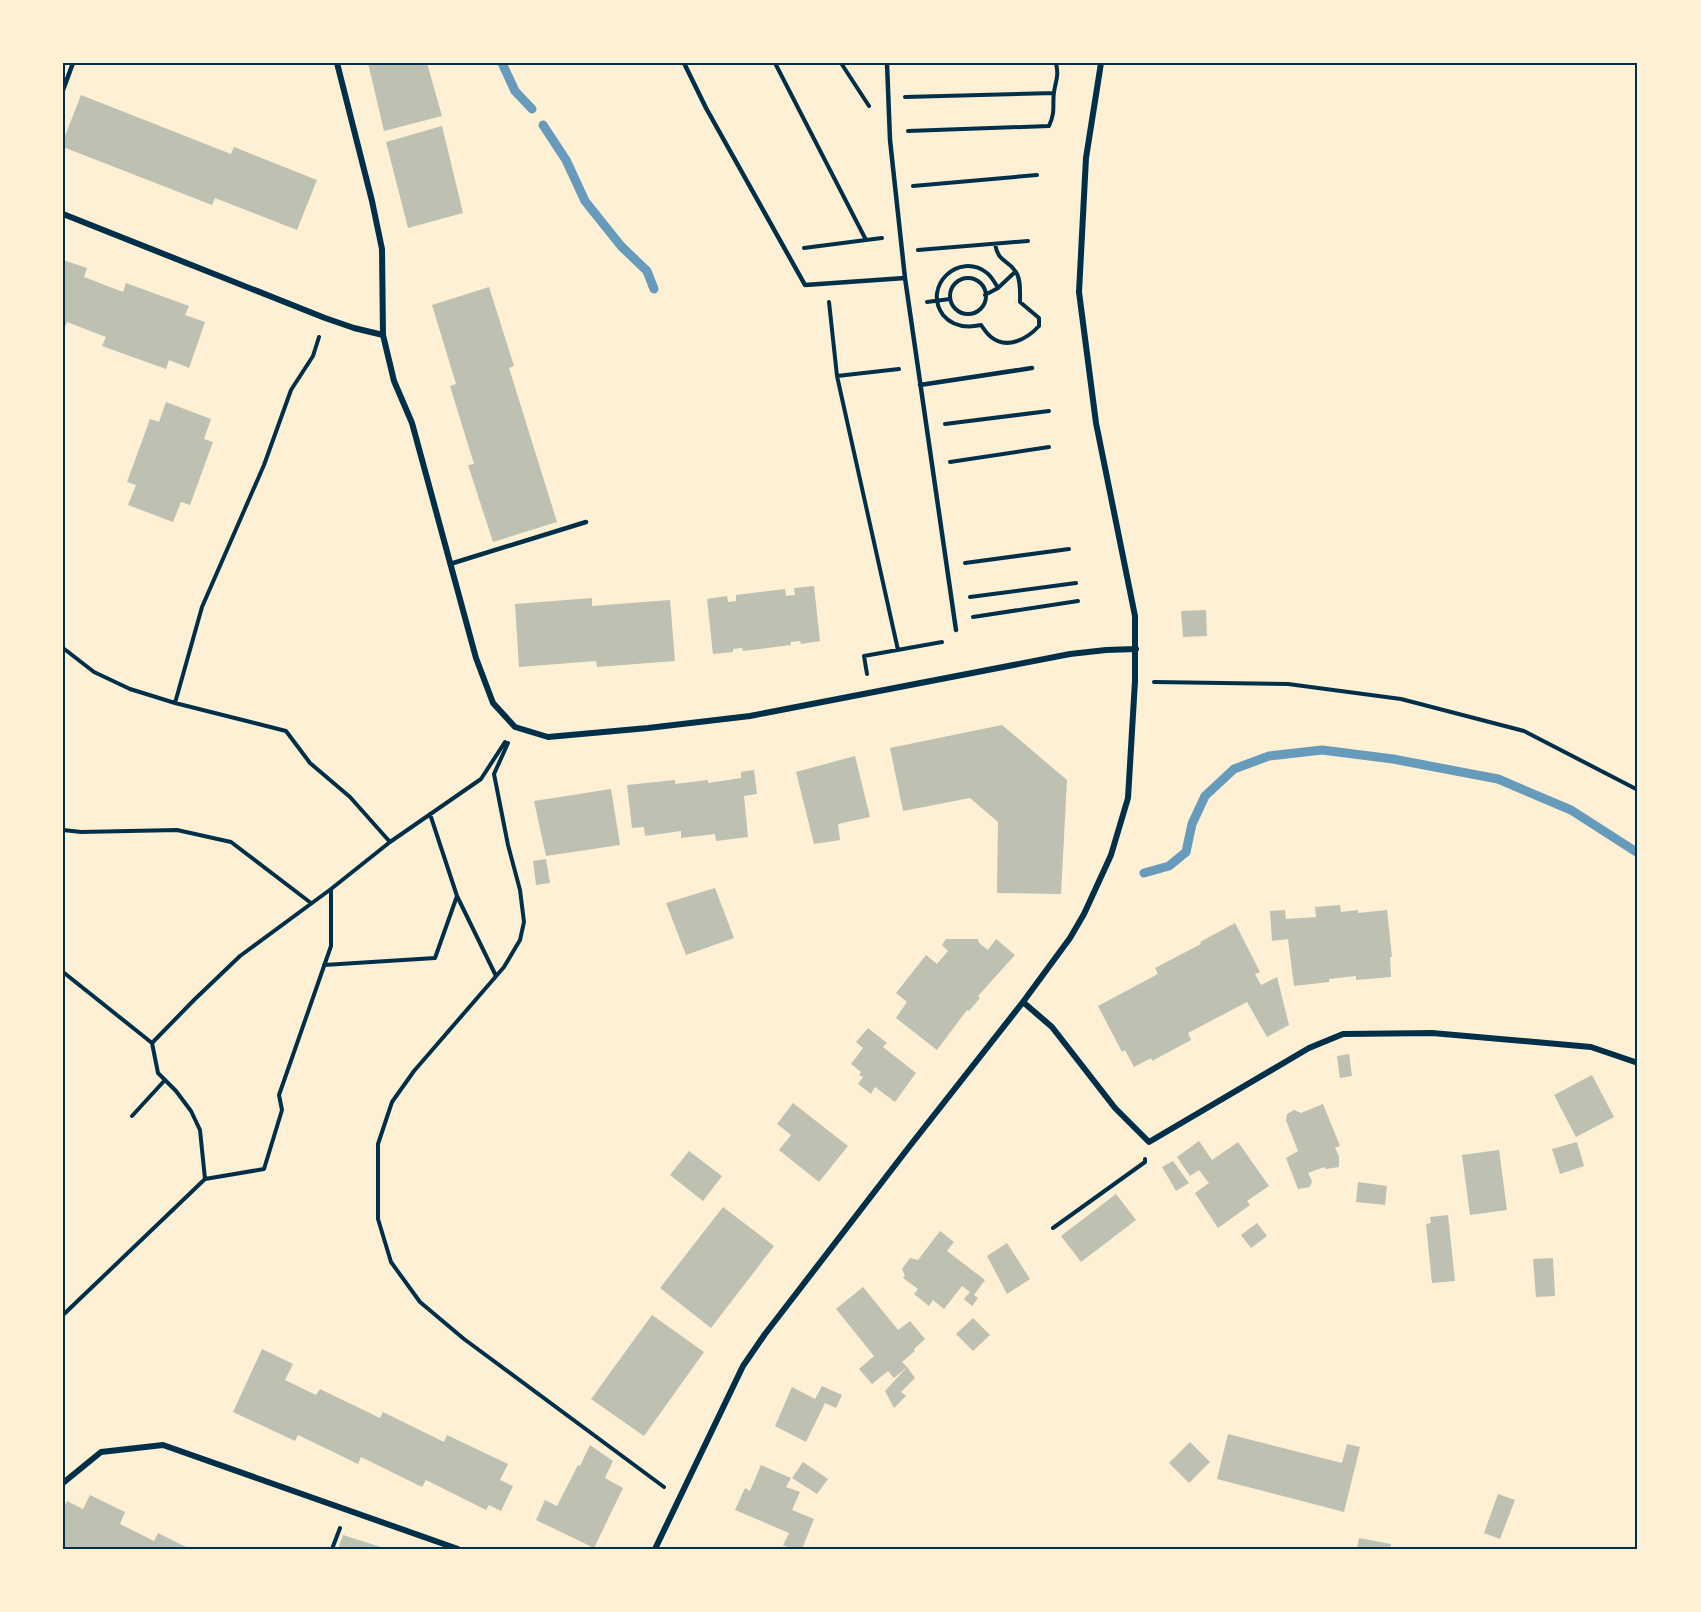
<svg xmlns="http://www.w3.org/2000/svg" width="1701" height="1612" font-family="'PT Sans Narrow',sans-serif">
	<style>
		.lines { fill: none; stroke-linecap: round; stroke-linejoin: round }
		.stream { stroke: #669bbc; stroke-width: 9 }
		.building { fill: #bec0b2 }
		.path { stroke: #003049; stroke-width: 4 }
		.service { stroke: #003049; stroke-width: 4.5 }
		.minor { stroke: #003049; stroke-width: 6 }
		.neatline { fill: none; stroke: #003049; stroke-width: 2 }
	</style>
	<rect width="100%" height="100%" fill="#fdf0d5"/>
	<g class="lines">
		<path class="stream" d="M 502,63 L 515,91 L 532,109
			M 543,125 L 566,160 L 585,201 L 621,246 L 647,271 L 654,289
			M 1144,873 L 1169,866 L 1186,852 L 1192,824 L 1205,796 L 1234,769 L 1269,756 L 1322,750 L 1393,759 L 1498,779 L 1571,810 L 1638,853"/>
	</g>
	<path class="building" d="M 368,63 L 427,63 L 442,116 L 384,131 Z
		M 81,95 L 231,154 L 234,147 L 317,180 L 297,230 L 215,198 L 212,205 L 63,147 L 63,141 Z
		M 442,126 L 463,213 L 408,228 L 386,142 Z
		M 63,260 L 87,268 L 84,277 L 123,292 L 126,283 L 189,306 L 185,315 L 205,322 L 189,368 L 169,360 L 166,369 L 102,346 L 106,337 L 67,322 L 63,332 Z
		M 489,287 L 514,366 L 509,368 L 557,522 L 493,542 L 468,465 L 474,464 L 450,386 L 456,384 L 432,305 Z
		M 166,402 L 211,419 L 204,439 L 213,442 L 190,505 L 181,502 L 173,522 L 128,505 L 136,485 L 127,482 L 150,419 L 159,422 Z
		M 814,586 L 820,641 L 801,644 L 800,641 L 791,642 L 791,645 L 743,651 L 742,648 L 733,649 L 733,652 L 713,654 L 707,599 L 727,596 L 728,602 L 736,601 L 736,595 L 785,589 L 786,596 L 795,595 L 794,588 Z
		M 592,598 L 592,606 L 670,600 L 675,661 L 597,667 L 596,661 L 519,667 L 515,604 Z
		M 1206,610 L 1207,636 L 1183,637 L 1181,611 Z
		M 1002,725 L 1067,780 L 1061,894 L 997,893 L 998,822 L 970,798 L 903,811 L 890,748 Z
		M 855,756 L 870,817 L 838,824 L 840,840 L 814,844 L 796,772 Z
		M 754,770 L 757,794 L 744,796 L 748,837 L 716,841 L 715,834 L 681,838 L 681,831 L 645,836 L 644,827 L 632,828 L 627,785 L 675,780 L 675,784 L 708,780 L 708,783 L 741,778 L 741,772 Z
		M 611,789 L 620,845 L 546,856 L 534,801 Z
		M 546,859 L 550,883 L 536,885 L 533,861 Z
		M 715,888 L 734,938 L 686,955 L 666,903 Z
		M 1340,905 L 1341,912 L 1358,910 L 1358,913 L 1387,910 L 1392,957 L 1390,957 L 1391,977 L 1356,980 L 1356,976 L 1329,979 L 1329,982 L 1294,986 L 1288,939 L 1272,941 L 1270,911 L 1285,910 L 1286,919 L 1316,917 L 1315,907 Z
		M 1235,923 L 1260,972 L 1255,974 L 1261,985 L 1277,977 L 1289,1025 L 1267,1037 L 1247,1002 L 1188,1033 L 1191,1040 L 1152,1061 L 1151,1058 L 1134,1067 L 1125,1050 L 1122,1052 L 1098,1006 L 1158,974 L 1155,968 L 1201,944 L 1200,942 Z
		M 946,939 L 978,939 L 979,943 L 988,950 L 996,939 L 1015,955 L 978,996 L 980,998 L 969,1011 L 967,1010 L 937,1050 L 896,1018 L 907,1002 L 896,993 L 926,955 L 937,964 L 948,951 L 942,945 Z
		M 868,1028 L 887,1043 L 883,1047 L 916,1073 L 895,1102 L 875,1087 L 871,1094 L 858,1084 L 863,1077 L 859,1075 L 861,1072 L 851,1064 L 863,1048 L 856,1042 Z
		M 1349,1054 L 1352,1076 L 1340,1078 L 1337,1056 Z
		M 1592,1075 L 1614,1117 L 1576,1137 L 1554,1095 Z
		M 793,1103 L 848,1146 L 819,1182 L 779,1150 L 791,1135 L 777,1124 Z
		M 1323,1104 L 1340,1146 L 1335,1148 L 1339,1156 L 1339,1167 L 1326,1169 L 1324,1167 L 1308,1173 L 1312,1181 L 1310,1187 L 1298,1189 L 1286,1158 L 1298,1151 L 1286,1120 L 1287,1114 L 1294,1110 L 1301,1113 Z
		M 1199,1141 L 1212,1160 L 1238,1142 L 1269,1186 L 1247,1201 L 1250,1205 L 1218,1228 L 1195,1193 L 1209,1183 L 1199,1170 L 1190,1176 L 1177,1157 Z
		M 1577,1142 L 1584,1166 L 1560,1174 L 1552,1149 Z
		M 1499,1150 L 1507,1210 L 1470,1215 L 1462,1155 Z
		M 689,1151 L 722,1176 L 703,1201 L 670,1175 Z
		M 1173,1161 L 1189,1183 L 1176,1191 L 1162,1167 Z
		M 1358,1182 L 1387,1186 L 1385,1205 L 1356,1202 Z
		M 1116,1194 L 1136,1220 L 1081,1262 L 1061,1236 Z
		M 723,1207 L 774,1246 L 711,1328 L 660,1288 Z
		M 1448,1215 L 1455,1281 L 1432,1283 L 1426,1224 L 1431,1223 L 1430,1217 Z
		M 1257,1223 L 1267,1236 L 1251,1248 L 1241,1235 Z
		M 940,1231 L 954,1242 L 947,1251 L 985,1280 L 974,1295 L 978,1298 L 972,1306 L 964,1299 L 970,1292 L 962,1286 L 944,1309 L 933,1300 L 929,1306 L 914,1294 L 918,1289 L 903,1278 L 905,1276 L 902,1269 L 910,1258 L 918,1260 Z
		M 1007,1243 L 1030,1279 L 1007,1294 L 987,1256 Z
		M 1553,1258 L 1555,1296 L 1536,1297 L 1533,1259 Z
		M 863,1287 L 898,1330 L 910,1321 L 925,1339 L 914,1349 L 915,1351 L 902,1362 L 907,1367 L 894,1378 L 888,1371 L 872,1384 L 859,1369 L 874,1356 L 836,1309 Z
		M 652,1315 L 704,1352 L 644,1436 L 591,1399 Z
		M 973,1318 L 990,1335 L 973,1351 L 956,1334 Z
		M 262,1349 L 293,1364 L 285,1380 L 316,1395 L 320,1389 L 380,1418 L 383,1412 L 444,1442 L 447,1435 L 508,1464 L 500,1480 L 513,1486 L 501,1511 L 489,1505 L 486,1510 L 426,1480 L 422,1487 L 361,1457 L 358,1464 L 298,1435 L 295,1441 L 233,1412 Z
		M 907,1367 L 915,1378 L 901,1392 L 906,1396 L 894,1408 L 885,1391 Z
		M 822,1386 L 842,1395 L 836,1408 L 825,1403 L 806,1442 L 775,1426 L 792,1387 L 815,1399 Z
		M 1228,1434 L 1342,1463 L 1347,1444 L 1360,1447 L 1344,1512 L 1217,1479 Z
		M 1190,1442 L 1210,1462 L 1189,1483 L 1169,1463 Z
		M 590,1445 L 613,1461 L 605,1478 L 623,1488 L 594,1548 L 536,1520 L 545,1500 L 557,1506 L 578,1465 L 580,1466 Z
		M 803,1462 L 828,1479 L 817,1494 L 792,1478 Z
		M 761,1465 L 791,1478 L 786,1487 L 800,1492 L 792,1510 L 814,1519 L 802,1549 L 792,1549 L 783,1545 L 789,1533 L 735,1510 L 745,1488 L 750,1491 Z
		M 1498,1494 L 1515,1500 L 1500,1539 L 1484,1533 Z
		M 90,1495 L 125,1512 L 120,1524 L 154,1541 L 158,1533 L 190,1549 L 63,1549 L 63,1509 L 67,1501 L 83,1509 Z
		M 343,1535 L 387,1549 L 338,1549 Z
		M 1359,1538 L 1391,1544 L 1390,1549 L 1357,1549 Z"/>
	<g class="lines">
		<path class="path" d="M 775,63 L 866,240 L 882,238
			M 841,63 L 869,106
			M 905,97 L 1054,93
			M 908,131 L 1049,126 C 1056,110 1052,107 1054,92 C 1056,79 1059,77 1056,63
			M 913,186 L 1037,175
			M 995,244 C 999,264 1007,258 1016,272 C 1021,280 1020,292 1020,302 L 1039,318 L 1039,326 C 1027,339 1007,350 991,337 C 987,334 984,329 981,325 C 967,328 953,327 943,315 C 922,286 959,251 987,273 C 992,277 995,283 998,288
			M 804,248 L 866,240
			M 918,250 L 1028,241
			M950 296a18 18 0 1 1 36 0a18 18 0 1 1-36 0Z
			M 985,295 L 998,288 L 1015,272
			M 829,302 L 837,376 L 898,650
			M 927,302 L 950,299
			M 837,376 L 899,369
			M 945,424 L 1049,411
			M 950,462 L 1049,447
			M 965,563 L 1069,549
			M 970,597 L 1076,583
			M 973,617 L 1078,601
			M 63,648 L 94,672 L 130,689 L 175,703 L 286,731 L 310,763 L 350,797 L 390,842 L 481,779 L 505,742
			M 867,674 L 864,656 L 942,642
			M 1154,682 L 1288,684 L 1401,699 L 1524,731 L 1638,790
			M 175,703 L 202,607 L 264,465 L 291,390 L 313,356 L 319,337
			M 508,743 L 494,774 L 508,845 L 520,890 L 524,922 L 520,940 L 504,967 L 414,1071 L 392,1102 L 378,1144 L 378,1219 L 391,1262 L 420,1302 L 464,1339 L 664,1487
			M 430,814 L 457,896 L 496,976
			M 63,830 L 81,832 L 177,830 L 231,842 L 311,903
			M 324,965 L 435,958 L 457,896
			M 63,972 L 152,1043 L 194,1000 L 240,956 L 331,889 L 390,842
			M 132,1116 L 165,1080
			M 205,1179 L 264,1169 L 282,1110 L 279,1095 L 331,946 L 331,889
			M 1053,1228 L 1145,1162 L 1145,1159
			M 63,1315 L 205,1179 L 200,1130 L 191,1111 L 176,1091 L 158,1073 L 152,1043
			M 332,1549 L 340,1528"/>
		<path class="service" d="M 684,63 L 706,108 L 805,285 L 905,278
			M 887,63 L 890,140 L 905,278 L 956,630
			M 63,90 L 73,63
			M 920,385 L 1032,368
			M 450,564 L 586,522"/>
		<path class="minor" d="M 337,63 L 372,201 L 382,249 L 383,335 L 394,381 L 412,423 L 476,658 L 493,703 L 515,727 L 548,737 L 648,728 L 750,716 L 1070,654 L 1106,650 L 1136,649
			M 63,214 L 325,318 L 354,328 L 383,335
			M 1023,1002 L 1052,1027 L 1115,1108 L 1149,1142 L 1309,1048 L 1343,1034 L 1432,1033 L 1591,1047 L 1638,1063
			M 63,1483 L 101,1452 L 163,1445 L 458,1549
			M 655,1549 L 743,1366 L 765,1334 L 909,1147 L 1023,1002 L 1070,938 L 1084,914 L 1111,855 L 1128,798 L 1135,681 L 1135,616 L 1096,423 L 1079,292 L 1086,158 L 1101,63"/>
	</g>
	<rect width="1701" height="1612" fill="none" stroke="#fdf0d5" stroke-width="129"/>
	<rect x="64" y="64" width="1572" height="1484" class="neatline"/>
</svg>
